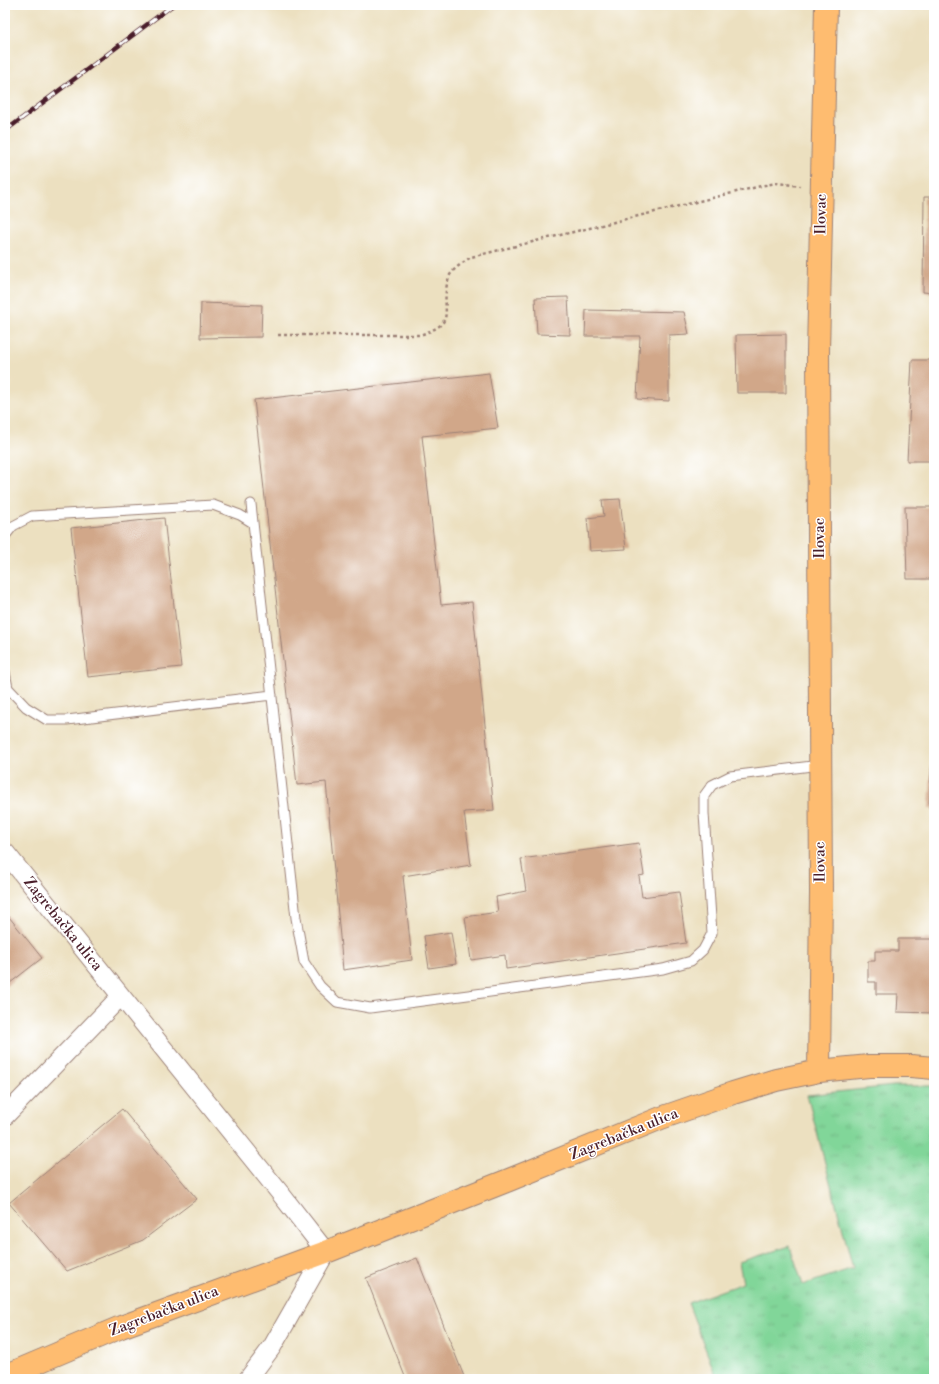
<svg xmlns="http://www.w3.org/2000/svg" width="939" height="1384" font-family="'Libre Bodoni',serif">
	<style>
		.grass { fill: url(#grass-tufts); stroke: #667a62 }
		.building { fill: #d1a789 }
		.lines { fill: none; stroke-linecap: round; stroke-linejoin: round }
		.service-casing { stroke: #9b8076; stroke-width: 11 }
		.minor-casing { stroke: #9b8076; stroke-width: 20 }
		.primary-casing { stroke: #9b8076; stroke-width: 24 }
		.path { stroke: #9b8076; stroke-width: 2.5; stroke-dasharray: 3 3; stroke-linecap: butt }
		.service { stroke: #fff; stroke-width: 9 }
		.minor { stroke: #fff; stroke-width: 18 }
		.primary { stroke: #febc70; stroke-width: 22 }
		.rail-casing { stroke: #4a1f2b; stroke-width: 4.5 }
		.rail { stroke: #fff; stroke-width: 3; stroke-dasharray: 9; stroke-linecap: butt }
		.labels { text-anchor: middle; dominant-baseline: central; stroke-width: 3; stroke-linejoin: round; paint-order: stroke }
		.street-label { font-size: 15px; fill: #4a1f2b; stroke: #fff }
	</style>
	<defs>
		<pattern id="grass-tufts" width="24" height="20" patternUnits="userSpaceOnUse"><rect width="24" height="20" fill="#81d699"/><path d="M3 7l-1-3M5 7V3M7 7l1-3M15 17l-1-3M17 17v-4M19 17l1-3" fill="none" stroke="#71b784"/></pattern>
	</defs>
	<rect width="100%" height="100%" fill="#fff"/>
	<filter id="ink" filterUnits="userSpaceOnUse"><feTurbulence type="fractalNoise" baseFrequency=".025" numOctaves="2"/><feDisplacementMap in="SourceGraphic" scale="8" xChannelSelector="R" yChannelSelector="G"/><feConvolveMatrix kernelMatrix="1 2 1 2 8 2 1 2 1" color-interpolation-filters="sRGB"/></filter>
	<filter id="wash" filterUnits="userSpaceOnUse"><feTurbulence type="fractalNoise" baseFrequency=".012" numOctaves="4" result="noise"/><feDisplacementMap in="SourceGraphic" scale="16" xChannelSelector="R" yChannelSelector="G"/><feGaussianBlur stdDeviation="0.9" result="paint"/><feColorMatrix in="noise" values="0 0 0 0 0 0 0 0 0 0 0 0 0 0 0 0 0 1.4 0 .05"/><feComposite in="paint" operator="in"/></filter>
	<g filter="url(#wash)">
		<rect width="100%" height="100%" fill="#ece0c0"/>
		<path class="grass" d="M 894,1086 L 934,1086 L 934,1379 L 717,1379 L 688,1303 L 743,1283 L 739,1262 L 790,1246 L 803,1285 L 853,1268 L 807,1095 Z"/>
		<g id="blocks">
			<path class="building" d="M 924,197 L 934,197 L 934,293 L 923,292 Z
				M 568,297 L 570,335 L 537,334 L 535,298 Z
				M 201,303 L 262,305 L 261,337 L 200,338 Z
				M 586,310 L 684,312 L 689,334 L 669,335 L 669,401 L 637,399 L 640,336 L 585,336 Z
				M 786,334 L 786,393 L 737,393 L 736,335 Z
				M 912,360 L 934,360 L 934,461 L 907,461 Z
				M 489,373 L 498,428 L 422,436 L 441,605 L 472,602 L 494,810 L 464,812 L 471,865 L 403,876 L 412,960 L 343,970 L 326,782 L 297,785 L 254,400 Z
				M 620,499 L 626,549 L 590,551 L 587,518 L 604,516 L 602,500 Z
				M 905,507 L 934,507 L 934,579 L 907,579 Z
				M 164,518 L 181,667 L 88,677 L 71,528 Z
				M 932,755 L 934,755 L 934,808 L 929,808 Z
				M 639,843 L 644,875 L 639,876 L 642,897 L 679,892 L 686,943 L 506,969 L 505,955 L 471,960 L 465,917 L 498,912 L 496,897 L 526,891 L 521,859 Z
				M 5,912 L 42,958 L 5,987 Z
				M 451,932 L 456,964 L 429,968 L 424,936 Z
				M 898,939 L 934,939 L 934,1013 L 897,1012 L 898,994 L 876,994 L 876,982 L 868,982 L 868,961 L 875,961 L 875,951 L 898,951 Z
				M 122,1109 L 197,1199 L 143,1240 L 67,1271 L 9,1203 Z
				M 417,1258 L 465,1379 L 406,1379 L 366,1278 Z"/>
		</g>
	</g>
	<g filter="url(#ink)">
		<use href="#blocks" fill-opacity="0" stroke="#9b8076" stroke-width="1"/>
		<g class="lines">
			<g class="service-casing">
				<path id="service" d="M 251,504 L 296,918 L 304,962 L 320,986 L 337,1002 L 370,1008 L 663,969 L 691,961 L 703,950 L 712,933 L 704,813 L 704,796 L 712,785 L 730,776 L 820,765
					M 5,536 L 13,526 L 32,516 L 213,505 L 240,515 L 253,523
					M 5,672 L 8,688 L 26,707 L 47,720 L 67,720 L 272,695"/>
			</g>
			<g class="minor-casing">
				<path id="minor" d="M 5,852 L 280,1193 L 326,1252 L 272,1347 L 248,1379
					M 5,1116 L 121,996"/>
			</g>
			<g class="primary-casing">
				<path id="primary" d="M 819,1071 L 821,893 L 818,352 L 826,5
					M 5,1376 L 121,1327 L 326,1252 L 509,1180 L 661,1118 L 733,1093 L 776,1080 L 819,1071 L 869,1066 L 911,1066 L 934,1068"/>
			</g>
			<path class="path" d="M 278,335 L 420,335 C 458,322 441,314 447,284 C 448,282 448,278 450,275 C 454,268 464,262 471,257 L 765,185 L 778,183 L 800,186"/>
			<use href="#service" class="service"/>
			<use href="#minor" class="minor"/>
			<use href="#primary" class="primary"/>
			<g class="rail-casing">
				<path id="rail" d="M 5,131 L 173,5"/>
			</g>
			<use href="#rail" class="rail"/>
		</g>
	</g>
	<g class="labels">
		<g class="street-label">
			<text transform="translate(821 214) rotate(-89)">Ilovac</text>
			<text transform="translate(819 538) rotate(-90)">Ilovac</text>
			<text transform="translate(820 862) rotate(-91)">Ilovac</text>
			<text transform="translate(63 924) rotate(51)">Zagrebačka ulica</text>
			<text transform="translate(624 1134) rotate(-22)">Zagrebačka ulica</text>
			<text transform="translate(164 1311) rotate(-21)">Zagrebačka ulica</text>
		</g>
	</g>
	<rect width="939" height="1384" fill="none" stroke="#fff" stroke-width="20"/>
</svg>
